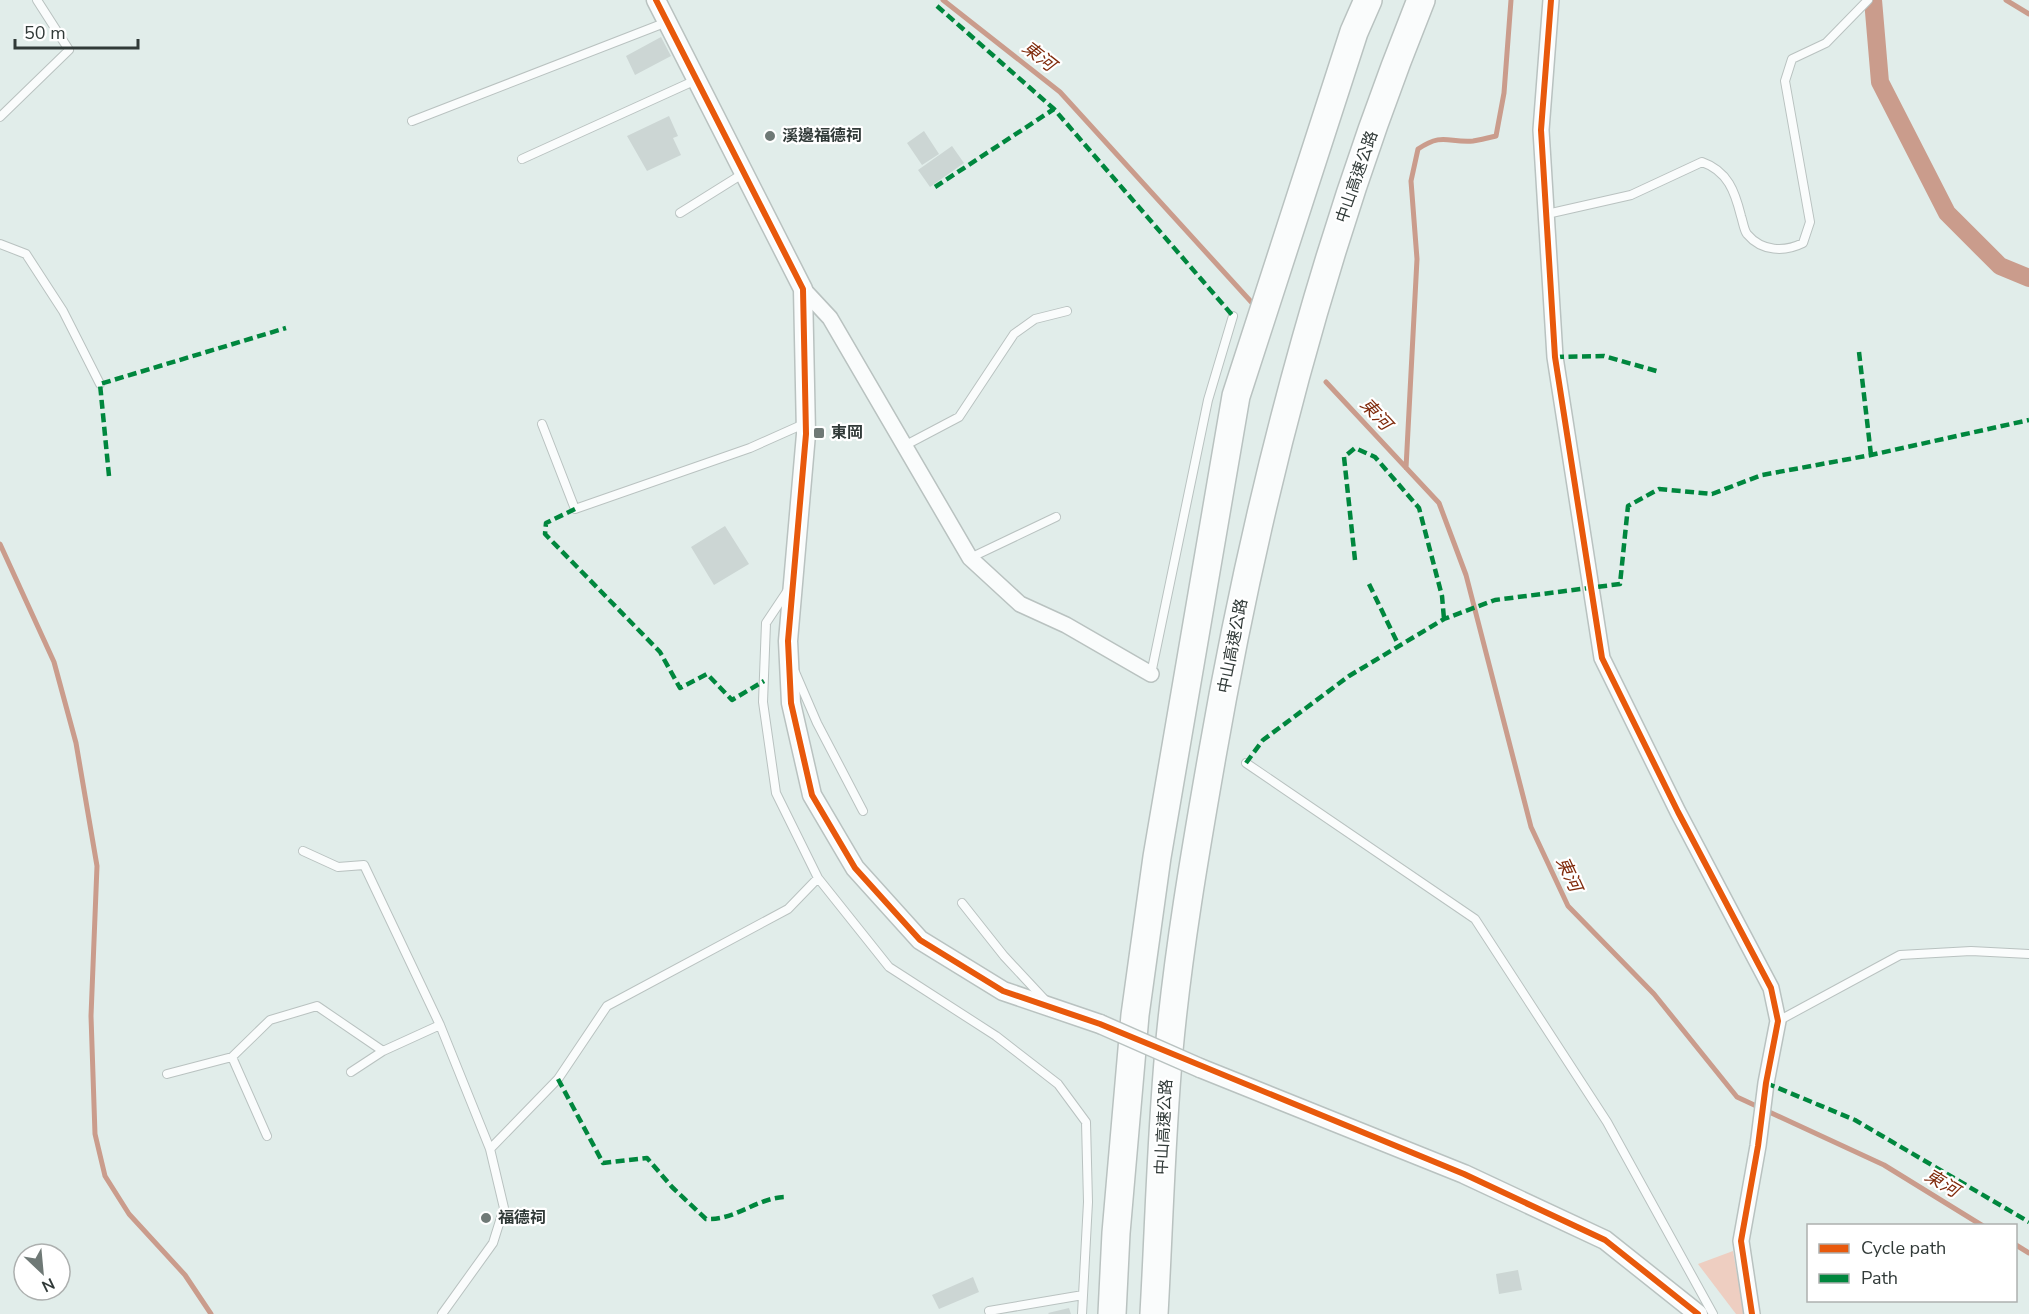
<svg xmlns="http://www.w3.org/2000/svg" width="2029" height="1314" font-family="'Nunito Sans','Noto Sans TC',sans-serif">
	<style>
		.green { fill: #eecec1 }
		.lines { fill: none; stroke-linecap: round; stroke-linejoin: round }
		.stream { stroke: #ca9c8c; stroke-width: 5 }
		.canal { stroke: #ca9c8c; stroke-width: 18 }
		.building { fill: #ccd6d4 }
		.service-casing { stroke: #b9c2c0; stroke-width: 10 }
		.minor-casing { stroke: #b9c2c0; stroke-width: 18 }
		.tertiary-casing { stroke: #b9c2c0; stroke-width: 21 }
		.motorway-casing { stroke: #b9c2c0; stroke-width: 30 }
		.service { stroke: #fafcfc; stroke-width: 8 }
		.minor { stroke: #fafcfc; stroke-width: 15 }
		.tertiary { stroke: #fafcfc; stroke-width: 18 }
		.motorway { stroke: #fafcfc; stroke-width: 27 }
		.tertiary-bridge-casing { stroke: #b9c2c0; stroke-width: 21; stroke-linecap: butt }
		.tertiary-bridge { stroke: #fafcfc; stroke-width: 18 }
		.quiet { stroke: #00873e; stroke-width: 4.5; stroke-dasharray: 9 4.5; stroke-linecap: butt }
		.cycleway-casing { stroke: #fff; stroke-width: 10 }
		.cycleway { stroke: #e8590c; stroke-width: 6 }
		.poi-dot { fill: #6f7976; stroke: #fff; stroke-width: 2 }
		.labels { text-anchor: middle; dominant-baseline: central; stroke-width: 4.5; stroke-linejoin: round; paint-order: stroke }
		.poi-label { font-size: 16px; font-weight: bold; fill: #313a38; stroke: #fff; text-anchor: start }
		.street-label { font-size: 16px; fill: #313a38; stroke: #fff }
		.water-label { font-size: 18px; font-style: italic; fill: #7f2a0b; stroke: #fff }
	</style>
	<rect width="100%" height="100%" fill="#e1edea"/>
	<path class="green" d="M 1733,1251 L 1744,1314 L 1736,1314 L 1698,1264 Z"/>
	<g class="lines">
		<path class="stream" d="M 943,0 L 1060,92 L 1254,305
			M 2006,0 L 2029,14
			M 1326,382 L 1439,503 L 1466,575 L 1531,827 L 1568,906 L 1654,994 L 1737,1097 L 1884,1165 L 1983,1226
			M 1406,468 L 1417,259 L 1411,181 L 1418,149 C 1443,132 1448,143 1473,141 C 1480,140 1488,138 1496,136 L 1504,93 L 1511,0
			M 0,544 L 54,662 L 76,743 L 97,866 L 91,1016 L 95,1134 L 105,1176 L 129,1214 L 185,1275 L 211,1314
			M 2016,1245 L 2029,1253"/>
		<path class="canal" d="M 1873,0 L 1880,82 L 1947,213 L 2000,266 L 2029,278"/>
	</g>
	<path class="building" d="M 661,37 L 671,56 L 635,75 L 626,56 Z
		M 669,116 L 678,136 L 673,138 L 681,155 L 647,171 L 627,136 Z
		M 924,131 L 939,154 L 922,165 L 907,143 Z
		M 952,146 L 964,163 L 930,187 L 918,170 Z
		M 725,526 L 749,564 L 714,585 L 691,547 Z
		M 1518,1270 L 1522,1290 L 1499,1294 L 1496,1274 Z
		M 973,1277 L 979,1292 L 939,1309 L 932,1295 Z
		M 1069,1308 L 1071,1314 L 1049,1314 L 1048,1313 Z"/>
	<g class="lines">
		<g class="service-casing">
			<path id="service" d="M 0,117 L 69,50 L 37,0
				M 412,121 L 667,22
				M 522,159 L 696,80
				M 680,213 L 744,173
				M 1547,214 L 1631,195 L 1702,162 C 1728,171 1735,192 1741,216 C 1743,222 1744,230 1747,234 C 1762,252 1785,252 1803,243 L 1810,222 L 1785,81 L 1792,59 L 1826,43 L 1868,0
				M 0,244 L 26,254 L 63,311 L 100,384
				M 542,424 L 575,509 L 750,448 L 806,423
				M 904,446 L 959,417 L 1014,334 L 1035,319 L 1067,311
				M 970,558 L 1056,517
				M 788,590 L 766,623 L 763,702 L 776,793 L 818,878 L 889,967 L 996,1036 L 1058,1084 L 1086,1122 L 1088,1202 L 1082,1314
				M 795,672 L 817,723 L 863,811
				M 1151,674 L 1208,400 L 1233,316
				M 1246,763 L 1475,919 L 1607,1122 L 1713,1314
				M 303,851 L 338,867 L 364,865 L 440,1025 L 490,1149 L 504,1208 L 493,1243 L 442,1314
				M 962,903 L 1004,956 L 1045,1000
				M 1778,1021 L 1900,955 L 1971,951 L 2029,954
				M 232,1057 L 267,1136
				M 351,1072 L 383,1051
				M 167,1074 L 232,1057 L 270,1020 L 317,1006 L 383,1051 L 440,1025
				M 490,1149 L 558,1079 L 607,1006 L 788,909 L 818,878
				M 989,1311 L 1083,1295"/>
		</g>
		<g class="minor-casing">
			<path id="minor" d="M 1551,0 L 1541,130 L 1555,357 L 1602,658 L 1678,812 L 1771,988 L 1778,1021 L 1766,1083 L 1758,1146 L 1741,1241 L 1752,1314
				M 803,289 L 830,318 L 970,558 L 1020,604 L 1066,625 L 1151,674"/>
		</g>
		<g class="tertiary-casing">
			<path id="tertiary" d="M 656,0 L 803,289 L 806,434 L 788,641 L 791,703 L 812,795 L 855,868 L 920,940 L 1003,991 L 1100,1024
				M 1200,1068 L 1464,1174 L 1605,1240 L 1698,1314"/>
		</g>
		<g class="motorway-casing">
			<path id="motorway" d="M 1112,1314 L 1116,1233 L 1135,1015 L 1157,857 L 1236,396 L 1354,32 L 1368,0
				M 1154,1314 C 1159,1226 1161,1138 1169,1050 C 1178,952 1195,853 1212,756 C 1257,498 1323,243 1421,0"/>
		</g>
		<use href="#service" class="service"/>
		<use href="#minor" class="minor"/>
		<use href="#tertiary" class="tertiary"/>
		<use href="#motorway" class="motorway"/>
		<g class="tertiary-bridge-casing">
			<path id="tertiary-bridge" d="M 1100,1024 L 1200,1068"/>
		</g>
		<use href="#tertiary-bridge" class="tertiary-bridge"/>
		<path class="quiet" d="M 937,6 L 1054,109 L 1233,316
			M 935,187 L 1054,109
			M 1859,352 L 1871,455
			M 1555,357 L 1604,356 L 1660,372
			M 109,476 L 100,384 L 286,328
			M 575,509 L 546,523 L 545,534 L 660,652 L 680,688 L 707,674 L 732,700 L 764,681
			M 1355,560 L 1344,457 L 1355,448 L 1375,457 L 1419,508 L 1442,596 L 1444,619
			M 1369,584 L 1399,646
			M 1246,763 L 1263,740 L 1349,676 L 1444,619 L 1495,600 L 1620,584 L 1628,506 L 1659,489 L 1712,494 L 1762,475 L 1871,455 L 2029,420
			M 558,1079 L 603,1163 L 647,1158 L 672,1187 L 706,1219 C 737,1220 756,1198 785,1197
			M 1766,1083 L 1855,1120 L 2029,1222"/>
		<g class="cycleway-casing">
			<path id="cycleway" d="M 656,0 L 803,289 L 806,434 L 788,641 L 791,703 L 812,795 L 855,868 L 920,940 L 1003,991 L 1100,1024 L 1464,1174 L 1605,1240 L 1698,1314
				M 1551,0 L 1541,130 L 1555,357 L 1602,658 L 1678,812 L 1771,988 L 1778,1021 L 1766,1083 L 1758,1146 L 1741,1241 L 1752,1314"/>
		</g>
		<use href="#cycleway" class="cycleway"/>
	</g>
	<g class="poi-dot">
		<circle cx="770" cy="136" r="6"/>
		<rect x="813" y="427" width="12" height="12" rx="3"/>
		<circle cx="486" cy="1218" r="6"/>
	</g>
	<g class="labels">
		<g class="poi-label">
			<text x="782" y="136">溪邊福德祠</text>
			<text x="831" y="433">東岡</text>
			<text x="498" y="1218">福德祠</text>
		</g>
		<g class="street-label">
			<text transform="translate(1357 177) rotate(-71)">中山高速公路</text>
			<text transform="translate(1233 646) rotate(-79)">中山高速公路</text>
			<text transform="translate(1164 1127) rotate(-87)">中山高速公路</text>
		</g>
		<g class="water-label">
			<text transform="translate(1039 56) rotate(38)">東河</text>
			<text transform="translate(1376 414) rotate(47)">東河</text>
			<text transform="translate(1569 874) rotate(65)">東河</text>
			<text transform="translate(1942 1183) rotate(31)">東河</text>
		</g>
	</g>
	<rect x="1807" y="1224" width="210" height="78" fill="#ffffff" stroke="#adb0af" stroke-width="1.5"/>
	<rect x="1819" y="1244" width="30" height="9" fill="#e8590c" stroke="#adb0af" stroke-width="1.5"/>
	<text x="1861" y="1254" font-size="18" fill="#313a38">Cycle path</text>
	<rect x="1819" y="1274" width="30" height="9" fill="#00873e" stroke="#adb0af" stroke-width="1.5"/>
	<text x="1861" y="1284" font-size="18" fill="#313a38">Path</text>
	<g transform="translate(42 1272) rotate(154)"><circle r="28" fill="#ffffff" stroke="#adb0af" stroke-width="1.5"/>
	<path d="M0-4.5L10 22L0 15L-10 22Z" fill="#6f7976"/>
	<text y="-9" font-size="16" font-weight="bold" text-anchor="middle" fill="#313a38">N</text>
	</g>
	<path d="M15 39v9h123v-9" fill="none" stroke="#313a38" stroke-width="3"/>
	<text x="24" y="39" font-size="18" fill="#313a38" stroke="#ffffff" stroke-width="4.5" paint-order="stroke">50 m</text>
</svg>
